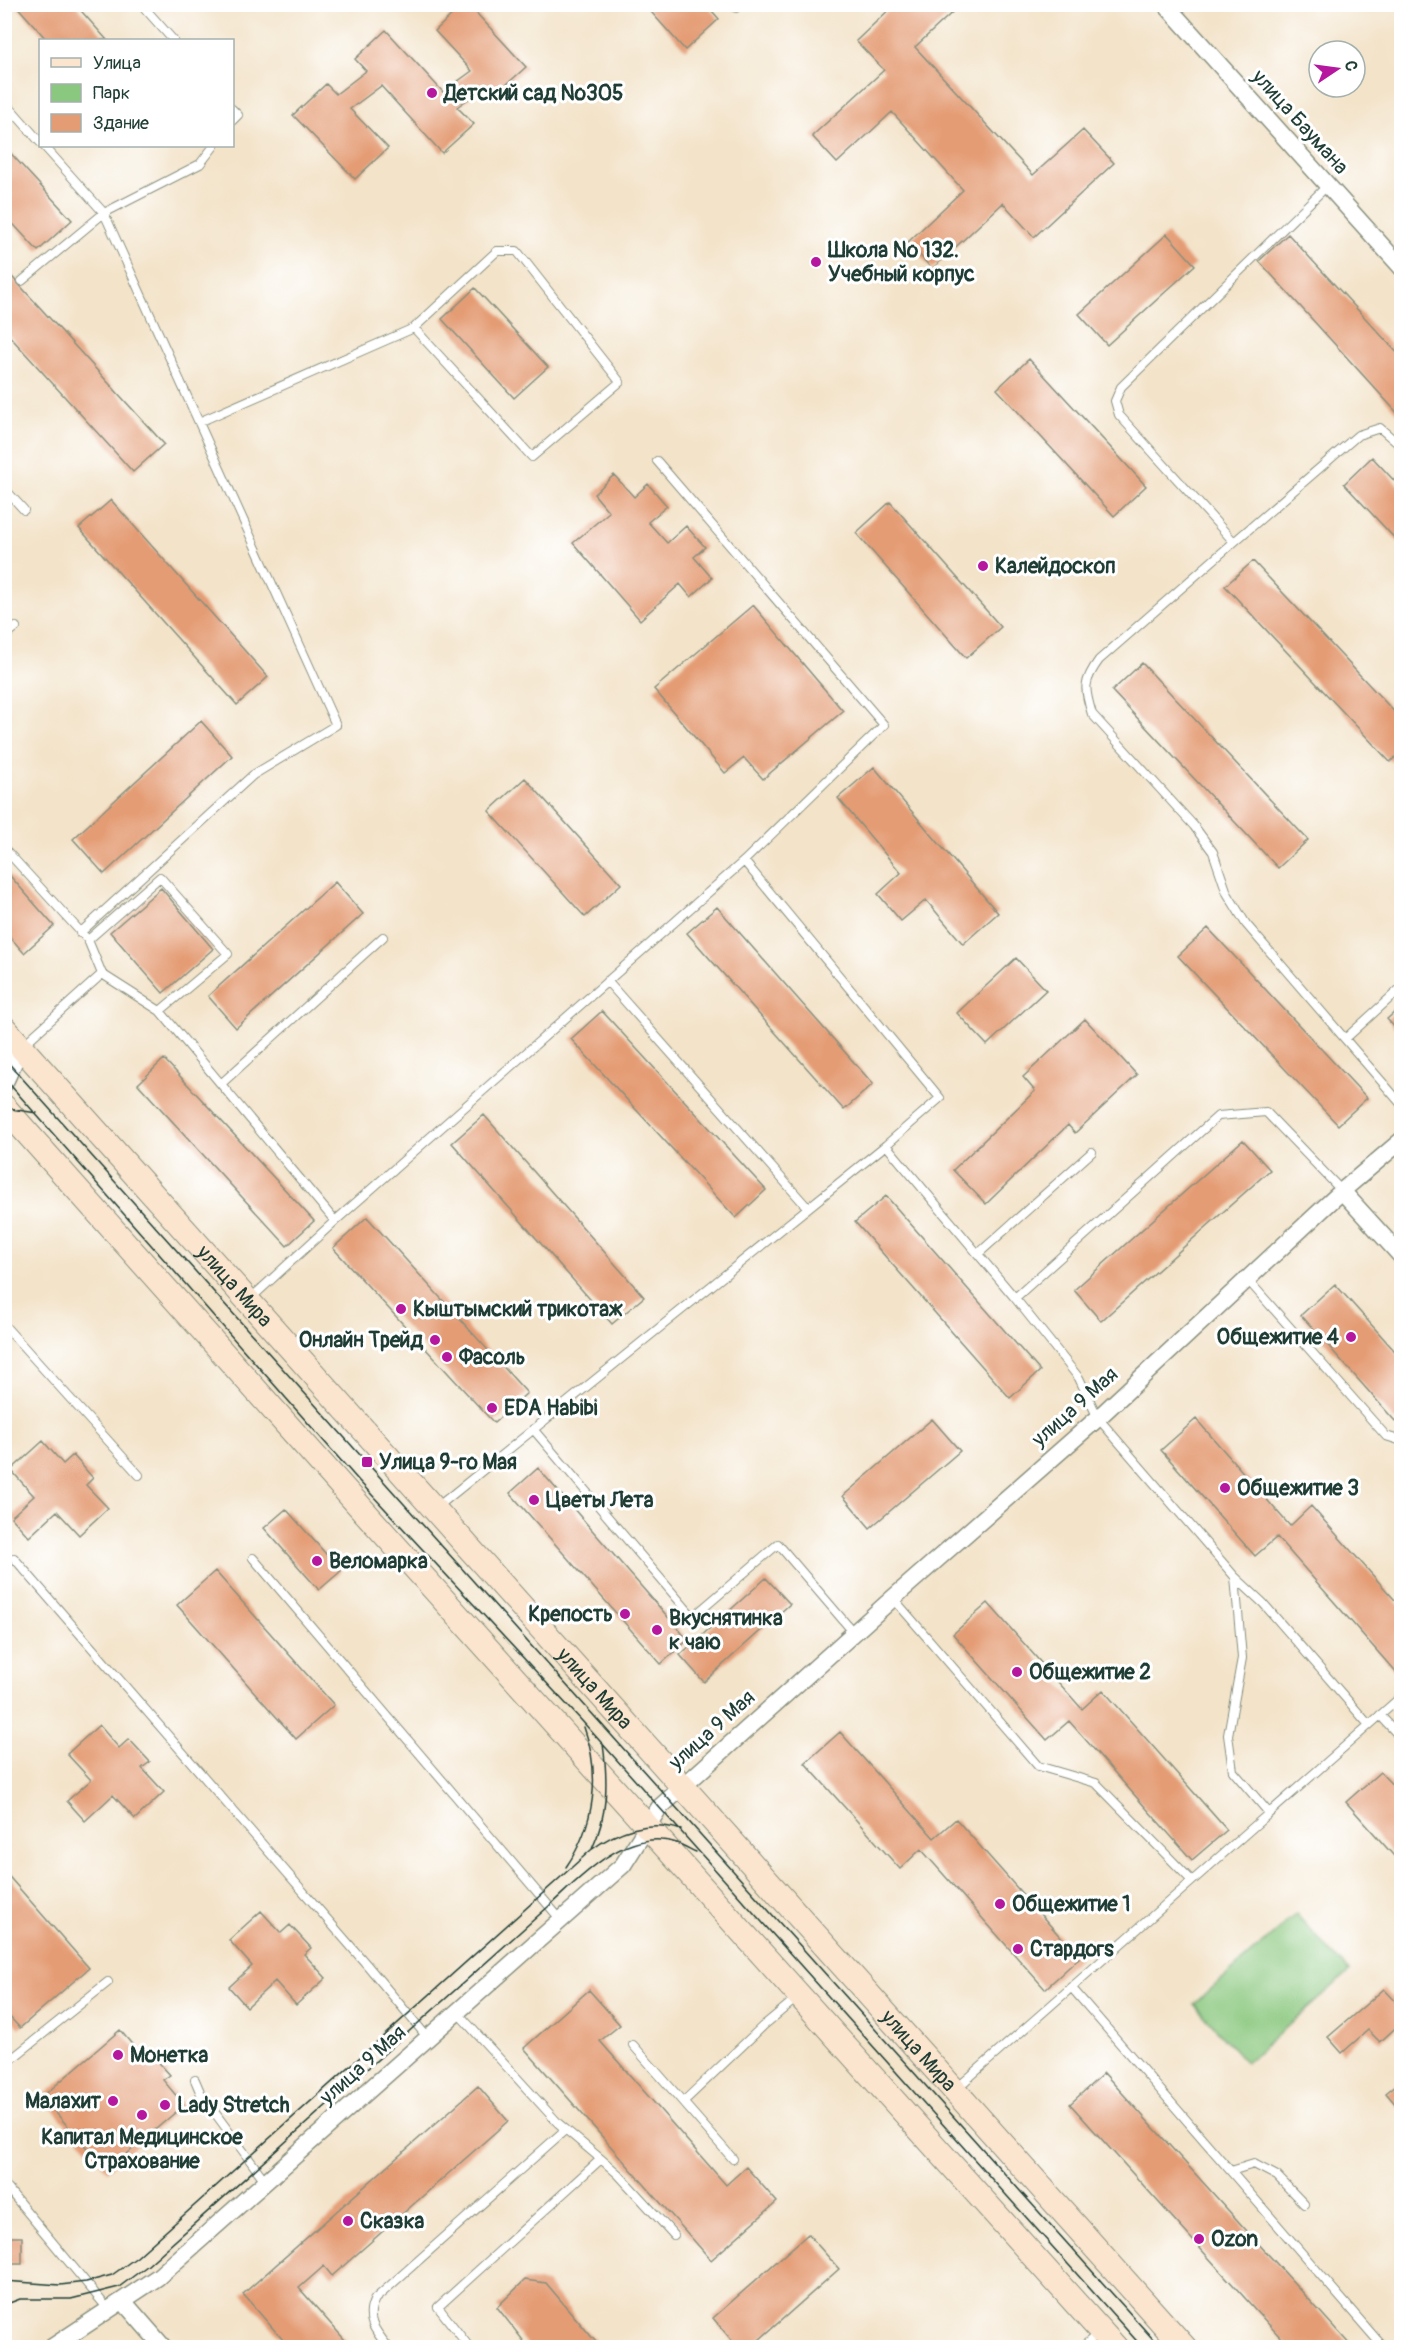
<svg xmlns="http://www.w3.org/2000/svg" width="1406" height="2352" font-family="Pangolin,sans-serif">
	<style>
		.green { fill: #8bc87f; stroke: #55825a; stroke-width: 1.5 }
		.building { fill: #e49c74 }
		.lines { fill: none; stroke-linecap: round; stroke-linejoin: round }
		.service-casing { stroke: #89907e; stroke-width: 10 }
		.minor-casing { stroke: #89907e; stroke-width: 19 }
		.secondary-casing { stroke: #89907e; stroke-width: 26 }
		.service { stroke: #fff; stroke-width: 8 }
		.minor { stroke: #fff; stroke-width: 16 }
		.secondary { stroke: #fbe5cf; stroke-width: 24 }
		.tram { stroke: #1f3d34; stroke-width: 1.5 }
		.poi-dot { fill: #b5179e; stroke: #fff; stroke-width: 2 }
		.labels { text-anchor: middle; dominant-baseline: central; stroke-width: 6; stroke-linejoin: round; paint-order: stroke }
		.poi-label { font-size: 21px; font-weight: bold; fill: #1f3d34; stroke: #fff; text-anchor: start }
		.street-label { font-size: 21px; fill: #1f3d34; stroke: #fff }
	</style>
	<rect width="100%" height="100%" fill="#fff"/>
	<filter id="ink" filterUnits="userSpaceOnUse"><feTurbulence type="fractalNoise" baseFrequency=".0167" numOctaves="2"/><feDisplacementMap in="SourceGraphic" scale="12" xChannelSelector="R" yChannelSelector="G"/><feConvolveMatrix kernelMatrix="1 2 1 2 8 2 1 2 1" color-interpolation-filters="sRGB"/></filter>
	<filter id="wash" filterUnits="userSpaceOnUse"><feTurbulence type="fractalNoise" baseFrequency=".008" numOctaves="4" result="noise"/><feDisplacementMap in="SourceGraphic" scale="24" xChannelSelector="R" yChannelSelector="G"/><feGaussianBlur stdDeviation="1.35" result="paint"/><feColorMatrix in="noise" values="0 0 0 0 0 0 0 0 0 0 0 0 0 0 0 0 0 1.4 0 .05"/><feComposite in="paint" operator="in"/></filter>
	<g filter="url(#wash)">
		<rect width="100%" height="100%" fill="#f3e3c9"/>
		<path class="green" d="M 1296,1914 L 1349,1972 L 1246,2063 L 1194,2004 Z"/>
		<g id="blocks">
			<path class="building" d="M 15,4 L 75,4 L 107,40 L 47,40 Z
				M 463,4 L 468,4 L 526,67 L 495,95 L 486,86 L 457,107 L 474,124 L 442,153 L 381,86 L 350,109 L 388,148 L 355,179 L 293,115 L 326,84 L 336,94 L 366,71 L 355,59 L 386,30 L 443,92 L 472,71 L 435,31 Z
				M 644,4 L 706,4 L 719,19 L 685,50 Z
				M 895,4 L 957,4 L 959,6 L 915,47 L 1033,175 L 1083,130 L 1114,163 L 1034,237 L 1003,203 L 932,269 L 908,242 L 963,190 L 892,112 L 837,163 L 812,136 L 884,70 L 856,41 Z
				M 4,146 L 72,220 L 38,251 L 4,214 Z
				M 1167,234 L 1195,265 L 1107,345 L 1079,314 Z
				M 1288,234 L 1402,358 L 1402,418 L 1259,261 Z
				M 4,268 L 164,444 L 133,472 L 4,330 Z
				M 475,288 L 548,367 L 514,398 L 442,319 Z
				M 1029,359 L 1146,486 L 1114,516 L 997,389 Z
				M 1372,457 L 1402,489 L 1402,546 L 1344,484 Z
				M 614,475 L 634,497 L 648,484 L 667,506 L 648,522 L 667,543 L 686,526 L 705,547 L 694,557 L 712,578 L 691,597 L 680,584 L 640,620 L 573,543 L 609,512 L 594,494 Z
				M 111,500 L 268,677 L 237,705 L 79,528 Z
				M 890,502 L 1001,627 L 966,658 L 856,533 Z
				M 1253,561 L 1402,720 L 1402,751 L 1390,762 L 1225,586 Z
				M 753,605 L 843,711 L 763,779 L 744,758 L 725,773 L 654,689 Z
				M 1142,663 L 1308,840 L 1278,868 L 1112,691 Z
				M 201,721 L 232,756 L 104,874 L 73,839 Z
				M 874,767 L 998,913 L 963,944 L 926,900 L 901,921 L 878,894 L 901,873 L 838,798 Z
				M 525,778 L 621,884 L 585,917 L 489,811 Z
				M 4,869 L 54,926 L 24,953 L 4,930 Z
				M 335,882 L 363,914 L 236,1028 L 208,996 Z
				M 161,888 L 213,949 L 163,993 L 110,932 Z
				M 717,907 L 873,1084 L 844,1110 L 687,933 Z
				M 1208,928 L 1367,1098 L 1338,1125 L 1178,956 Z
				M 1016,958 L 1046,990 L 987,1045 L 957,1013 Z
				M 1402,1006 L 1402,1035 L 1387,1019 Z
				M 602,1011 L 766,1190 L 736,1218 L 571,1039 Z
				M 1085,1019 L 1137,1075 L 1075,1133 L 1068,1125 L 986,1204 L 953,1170 L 1035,1091 L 1023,1077 Z
				M 164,1059 L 314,1221 L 287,1246 L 138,1084 Z
				M 484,1115 L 644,1297 L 612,1324 L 452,1143 Z
				M 1243,1140 L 1270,1170 L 1101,1321 L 1074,1290 Z
				M 886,1196 L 1040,1371 L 1010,1398 L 855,1222 Z
				M 367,1217 L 527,1393 L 494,1423 L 333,1248 Z
				M 1335,1284 L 1402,1359 L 1402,1415 L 1395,1421 L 1301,1315 Z
				M 932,1419 L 960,1451 L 870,1528 L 843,1496 Z
				M 1196,1419 L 1290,1526 L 1311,1506 L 1402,1608 L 1400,1677 L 1277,1537 L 1255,1556 L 1161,1450 Z
				M 43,1441 L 63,1464 L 73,1455 L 93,1478 L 86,1485 L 108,1508 L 79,1535 L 57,1511 L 29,1537 L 11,1517 L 34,1496 L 11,1470 Z
				M 538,1468 L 688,1640 L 661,1664 L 510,1493 Z
				M 286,1509 L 341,1571 L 319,1590 L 264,1528 Z
				M 215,1571 L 334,1705 L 296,1739 L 177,1605 Z
				M 766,1578 L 790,1604 L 704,1682 L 680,1655 Z
				M 988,1603 L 1082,1709 L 1103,1690 L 1227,1830 L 1192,1860 L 1069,1721 L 1047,1740 L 953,1634 Z
				M 99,1725 L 119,1748 L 129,1739 L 150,1762 L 142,1768 L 164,1792 L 135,1819 L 113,1795 L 85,1821 L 67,1801 L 91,1780 L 67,1754 Z
				M 840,1732 L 934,1838 L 956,1819 L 1079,1958 L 1045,1989 L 921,1849 L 900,1869 L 805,1763 Z
				M 1380,1772 L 1402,1795 L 1402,1865 L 1346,1802 Z
				M 4,1871 L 89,1968 L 20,2028 L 4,2011 L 4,1971 L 9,1967 L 4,1962 Z
				M 261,1911 L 281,1933 L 290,1925 L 311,1948 L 304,1954 L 326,1978 L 296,2005 L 275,1981 L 247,2007 L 229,1987 L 252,1966 L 229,1940 Z
				M 1384,1989 L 1402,2008 L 1402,2022 L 1380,2042 L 1368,2030 L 1342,2053 L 1328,2037 Z
				M 589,1990 L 620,2025 L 600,2041 L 726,2185 L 746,2167 L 777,2202 L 711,2260 L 524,2048 Z
				M 120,2030 L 146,2061 L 153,2056 L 170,2075 L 163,2080 L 184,2105 L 107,2171 L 42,2097 Z
				M 1104,2073 L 1353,2348 L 1290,2348 L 1070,2104 Z
				M 1402,2080 L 1402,2112 L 1386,2093 Z
				M 478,2086 L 508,2121 L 332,2276 L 324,2266 L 299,2288 L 352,2348 L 290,2348 L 243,2294 Z
				M 808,2234 L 839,2269 L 750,2348 L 738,2348 L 713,2318 Z
				M 4,2237 L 22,2237 L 22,2264 L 4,2264 Z
				M 525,2280 L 546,2283 L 601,2348 L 529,2348 L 497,2307 Z"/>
		</g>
	</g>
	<g filter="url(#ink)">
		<use href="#blocks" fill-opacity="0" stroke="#89907e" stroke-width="1.5"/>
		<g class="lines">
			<g class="service-casing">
				<path id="service" d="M 141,4 L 173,40
					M 733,4 L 736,8
					M 4,101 L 40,142
					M 232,109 L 238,115 L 232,121
					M 44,146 L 104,213 L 336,725 L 253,775 L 80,933
					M 1327,186 L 1121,387 L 1115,401 L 1119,415 L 1234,542 L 1358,435 L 1380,428 L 1402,447
					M 22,281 L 104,213 L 200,164 L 214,146
					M 199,422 L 414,328 L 532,457 L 620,382 L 517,251 L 497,251 L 414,328
					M 4,488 L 24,510
					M 1234,542 L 1099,660 C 1083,682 1084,688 1092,714 L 1194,826 L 1213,852 L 1227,893 L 1246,924 L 1345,1039
					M 4,637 L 16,627
					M 4,848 L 88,940 L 102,974 L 160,1011 L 335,1221
					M 744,861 L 940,1098 L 886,1145
					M 88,940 L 160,877 L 228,954 L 160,1011
					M 607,981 L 807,1207
					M 1402,987 L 1345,1039 L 1402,1105
					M 22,1046 L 102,974
					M 222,1083 L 383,937
					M 978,1254 L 1092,1152
					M 1247,1279 L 1386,1436 L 1402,1441
					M 1015,1298 L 1218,1116 L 1266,1112 L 1342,1191
					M 249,1300 L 335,1221 L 744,861 L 884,725 L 657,461
					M 4,1325 L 139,1475
					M 533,1429 L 693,1617 L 778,1544 L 854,1633
					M 436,1508 L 886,1145 L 1015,1298 L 1079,1378 L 1098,1418 L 1235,1577 L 1263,1603 L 1369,1725
					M 14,1558 L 367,1965 L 428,2038
					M 253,1558 L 561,1920
					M 1235,1577 L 1242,1658 L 1228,1735 L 1233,1771 L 1269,1813
					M 893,1598 L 1038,1766 L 1096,1783 L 1192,1881
					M 1380,1715 L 1402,1739
					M 1071,1987 L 1384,2348
					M 457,2012 L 558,2123 L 601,2159 L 438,2307 L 470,2348
					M 633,2045 L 733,2159
					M 4,2065 L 108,1982
					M 195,2080 L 201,2094 L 266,2182
					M 956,2089 L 1402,1696
					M 683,2102 L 763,2026 L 798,1997
					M 601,2159 L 618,2174 L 674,2235
					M 1231,2171 L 1254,2164 L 1277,2176 L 1304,2204
					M 4,2184 L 108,2309
					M 389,2348 C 376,2332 364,2319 375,2299 L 565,2130
					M 1081,2348 L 1099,2333"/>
			</g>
			<g class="minor-casing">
				<path id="minor" d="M 1165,4 L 1402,268
					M 4,1084 L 21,1047
					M 1342,1191 L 1402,1257
					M 123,2301 L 164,2348
					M 51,2348 L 158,2277 L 623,1865 L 659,1808 L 893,1598 L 1098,1418 L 1342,1191 L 1402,1140"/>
			</g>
			<g class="secondary-casing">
				<g id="secondary">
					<path id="s1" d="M 4,1028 L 1185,2348"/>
					<path d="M 4,1107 L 345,1490 L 1116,2348"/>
				</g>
			</g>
			<use href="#service" class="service"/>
			<use href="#minor" class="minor"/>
			<use href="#secondary" class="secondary"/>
			<path class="tram" d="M 4,1058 L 1161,2348
				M 4,1078 L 359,1481 L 582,1721 L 1143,2348
				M 4,1108 L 37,1113
				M 592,1849 C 608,1815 608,1781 603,1744
				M 566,1867 C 595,1825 601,1775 584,1727
				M 4,2281 L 60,2285 L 86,2282 L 112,2275 L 137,2257 L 591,1850 C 616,1831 649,1819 681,1830
				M 4,2305 L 20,2299 L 71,2299 L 119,2287 L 147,2266 L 549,1906 C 579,1879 617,1837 661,1840 C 674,1840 685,1847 696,1852"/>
		</g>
	</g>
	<g class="poi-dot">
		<circle cx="432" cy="93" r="6"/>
		<circle cx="816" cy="262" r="6"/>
		<circle cx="983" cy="566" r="6"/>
		<circle cx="401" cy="1309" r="6"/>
		<circle cx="1351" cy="1337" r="6"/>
		<circle cx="435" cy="1340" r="6"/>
		<circle cx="447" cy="1357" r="6"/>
		<circle cx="492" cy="1408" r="6"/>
		<rect x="361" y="1456" width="12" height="12" rx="3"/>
		<circle cx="1225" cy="1488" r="6"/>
		<circle cx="534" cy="1500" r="6"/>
		<circle cx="317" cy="1561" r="6"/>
		<circle cx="625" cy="1614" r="6"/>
		<circle cx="657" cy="1630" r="6"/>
		<circle cx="1017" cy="1672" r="6"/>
		<circle cx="1000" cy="1904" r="6"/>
		<circle cx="1018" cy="1949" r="6"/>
		<circle cx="118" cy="2055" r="6"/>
		<circle cx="113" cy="2101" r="6"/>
		<circle cx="165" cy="2105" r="6"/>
		<circle cx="142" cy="2115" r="6"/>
		<circle cx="348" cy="2221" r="6"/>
		<circle cx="1199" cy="2239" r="6"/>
	</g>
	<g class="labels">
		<g class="poi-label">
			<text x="444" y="93">Детский сад №305</text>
			<text x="828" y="250">Школа № 132.<tspan x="828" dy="24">Учебный корпус</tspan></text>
			<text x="995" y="566">Калейдоскоп</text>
			<text x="413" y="1309">Кыштымский трикотаж</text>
			<text x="1339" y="1337" text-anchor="end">Общежитие 4</text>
			<text x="423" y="1340" text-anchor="end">Онлайн Трейд</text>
			<text x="459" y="1357">Фасоль</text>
			<text x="504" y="1408">EDA Habibi</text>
			<text x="379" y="1462">Улица 9-го Мая</text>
			<text x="1237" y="1488">Общежитие 3</text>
			<text x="546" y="1500">Цветы Лета</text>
			<text x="329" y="1561">Веломарка</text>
			<text x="613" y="1614" text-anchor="end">Крепость</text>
			<text x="669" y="1618">Вкуснятинка<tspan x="669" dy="24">к чаю</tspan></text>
			<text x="1029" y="1672">Общежитие 2</text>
			<text x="1012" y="1904">Общежитие 1</text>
			<text x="1030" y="1949">Стардогs</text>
			<text x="130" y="2055">Монетка</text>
			<text x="101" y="2101" text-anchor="end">Малахит</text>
			<text x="177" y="2105">Lady Stretch</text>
			<text x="142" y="2137" text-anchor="middle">Капитал Медицинское<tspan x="142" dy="24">Страхование</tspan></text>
			<text x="360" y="2221">Сказка</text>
			<text x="1211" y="2239">Ozon</text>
		</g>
		<g class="street-label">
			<text transform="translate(1300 122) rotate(48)">улица Баумана</text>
			<text stroke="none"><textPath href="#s1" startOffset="346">улица Мира</textPath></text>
			<text transform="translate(1075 1407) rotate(-42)">улица 9 Мая</text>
			<text stroke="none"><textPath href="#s1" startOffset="886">улица Мира</textPath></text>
			<text transform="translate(712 1730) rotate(-42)">улица 9 Мая</text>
			<text stroke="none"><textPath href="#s1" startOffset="1372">улица Мира</textPath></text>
			<text transform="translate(363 2065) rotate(-42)">улица 9 Мая</text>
		</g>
	</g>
	<rect width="1406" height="2352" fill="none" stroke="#fff" stroke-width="24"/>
	<rect x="39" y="39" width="195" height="108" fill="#ffffff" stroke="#a5b1ae" stroke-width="1.5"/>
	<rect x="51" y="58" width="30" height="9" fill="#fbe5cf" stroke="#a5b1ae" stroke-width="1.5"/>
	<text x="93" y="69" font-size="18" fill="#1f3d34">Улица</text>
	<rect x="51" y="84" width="30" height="18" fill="#8bc87f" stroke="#a5b1ae" stroke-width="1.5"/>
	<text x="93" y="99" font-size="18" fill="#1f3d34">Парк</text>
	<rect x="51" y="114" width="30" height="18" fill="#e49c74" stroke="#a5b1ae" stroke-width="1.5"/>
	<text x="93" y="129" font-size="18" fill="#1f3d34">Здание</text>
	<g transform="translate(1337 69) rotate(77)"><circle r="28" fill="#ffffff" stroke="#a5b1ae" stroke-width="1.5"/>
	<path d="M0-4.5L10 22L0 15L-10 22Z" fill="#b5179e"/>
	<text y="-9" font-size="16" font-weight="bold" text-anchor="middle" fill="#1f3d34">С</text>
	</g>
</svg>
